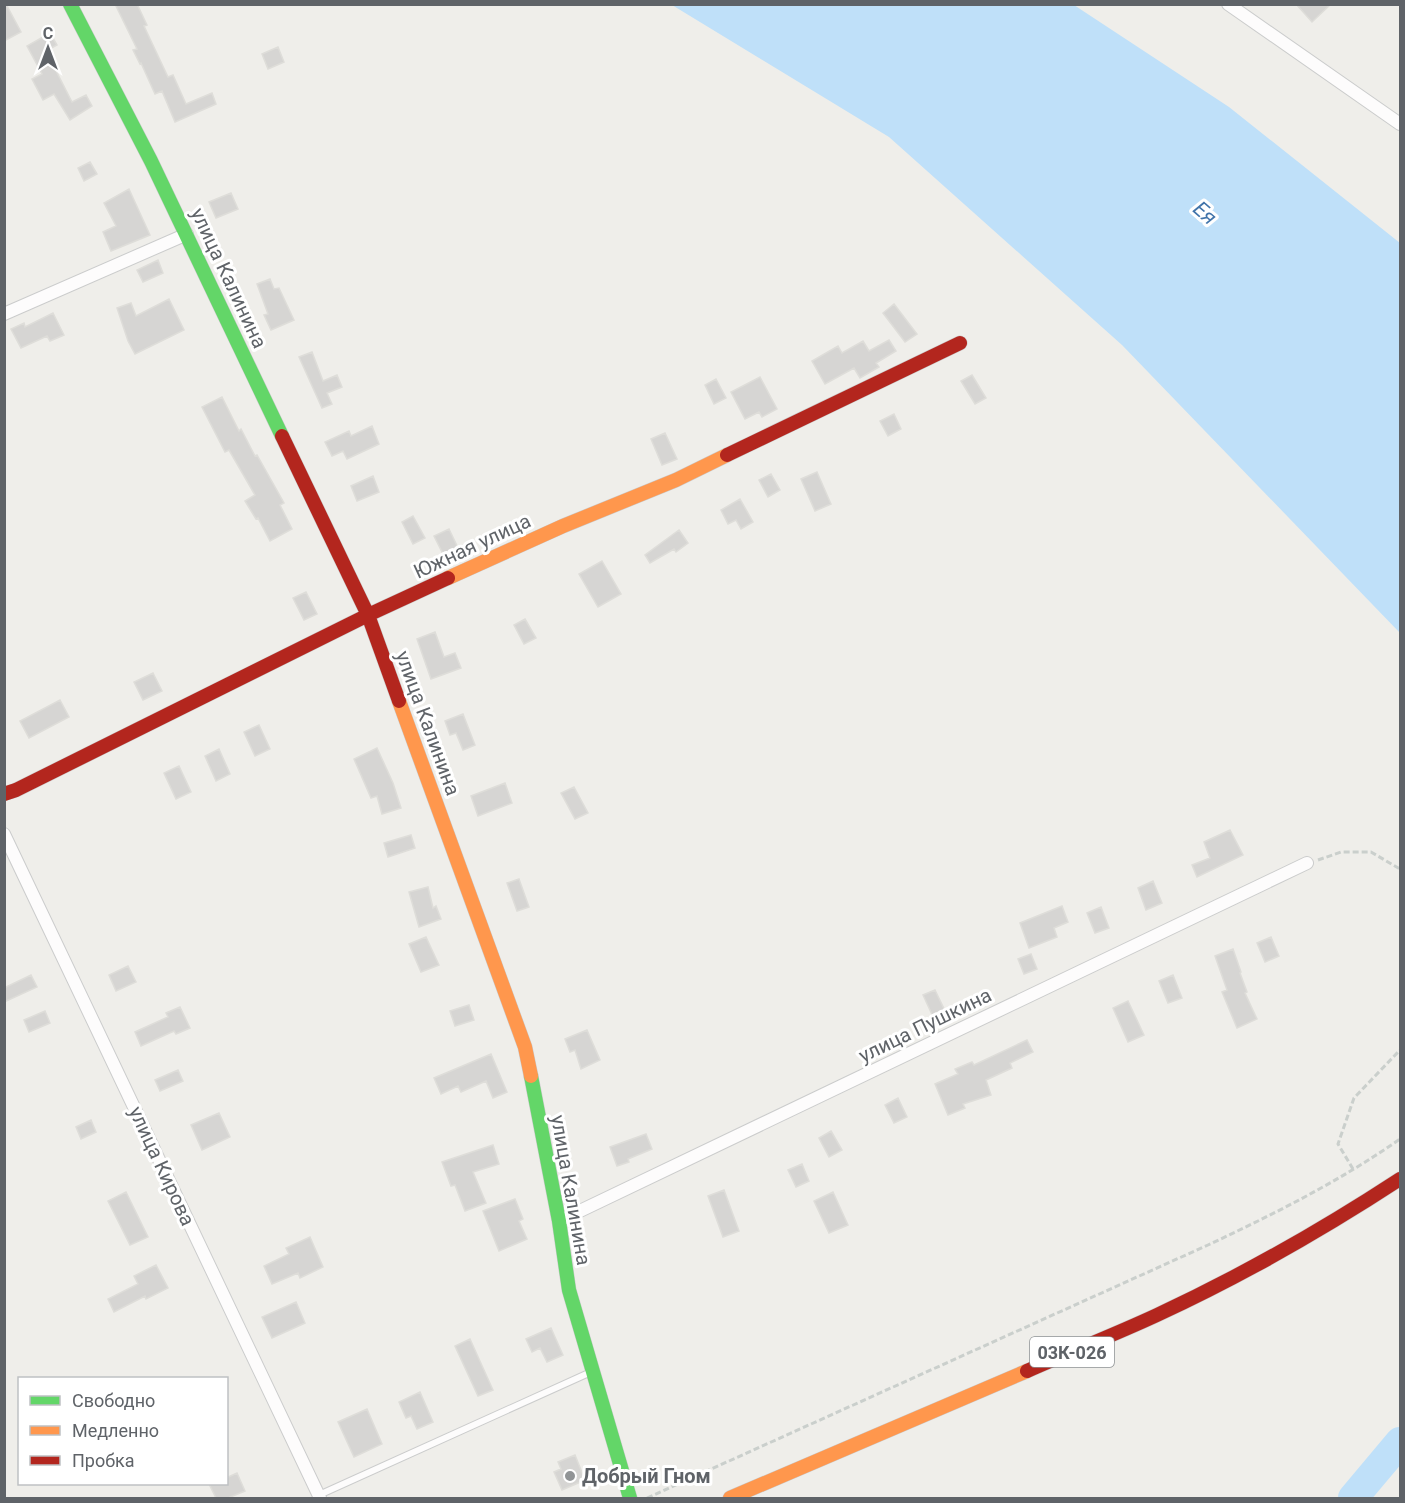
<svg xmlns="http://www.w3.org/2000/svg" width="1405" height="1503" font-family="Roboto,sans-serif">
	<style>
		.water { fill: #bfe0f9 }
		.lines { fill: none; stroke-linecap: round; stroke-linejoin: round }
		.river { stroke: #bfe0f9; stroke-width: 30 }
		.building { fill: #d6d5d3; stroke: #deddd9; stroke-width: 1.5 }
		.lane-casing { stroke: #cbcccc; stroke-width: 8 }
		.street-casing { stroke: #cbcccc; stroke-width: 14 }
		.fast-casing { stroke: #cacacb; stroke-width: 15 }
		.slow-casing { stroke: #cacacb; stroke-width: 15 }
		.jam-casing { stroke: #cacacb; stroke-width: 15 }
		.path { stroke: #cacfcc; stroke-width: 3; stroke-dasharray: 6 3; stroke-linecap: butt }
		.lane { stroke: #fdfcfc; stroke-width: 6 }
		.street { stroke: #fdfcfc; stroke-width: 12 }
		.fast { stroke: #63d668; stroke-width: 14 }
		.slow { stroke: #ff974d; stroke-width: 14 }
		.jam { stroke: #b3261e; stroke-width: 14 }
		.poi-dot { fill: #919496; stroke: #fff; stroke-width: 2 }
		.labels { text-anchor: middle; dominant-baseline: central; stroke-width: 6; stroke-linejoin: round; paint-order: stroke }
		.shield { fill: #fff; stroke: #8f9295; stroke-width: 1.5 }
		.shield-label { font-size: 18px; font-weight: bold; fill: #5f6368 }
		.street-label { font-size: 20px; fill: #5f6368; stroke: #fff }
		.poi-label { font-size: 20px; font-weight: bold; fill: #5f6368; stroke: #fff; text-anchor: start }
		.water-label { font-size: 21px; font-style: italic; fill: #4174aa; stroke: #fff }
	</style>
	<rect width="100%" height="100%" fill="#efeeea"/>
	<path class="water" d="M 672,5 L 1074,5 L 1229,107 L 1400,243 L 1400,633 L 1122,345 L 889,137 Z"/>
	<g class="lines">
		<path class="river" d="M 1353,1498 L 1400,1442"/>
	</g>
	<path class="building" d="M 4,4 L 6,4 L 21,32 L 4,41 Z
		M 115,4 L 137,4 L 147,25 L 144,26 L 168,77 L 173,75 L 186,104 L 212,93 L 216,104 L 175,122 L 162,91 L 155,94 L 141,63 L 140,64 L 133,50 L 137,49 Z
		M 1296,4 L 1331,4 L 1312,22 Z
		M 50,33 L 57,45 L 46,51 L 72,102 L 86,95 L 92,106 L 70,120 L 54,94 L 43,100 L 32,79 L 42,74 L 27,46 Z
		M 278,47 L 284,62 L 268,69 L 262,54 Z
		M 90,162 L 97,174 L 84,181 L 78,168 Z
		M 129,189 L 150,235 L 111,251 L 103,232 L 116,226 L 104,203 Z
		M 231,193 L 238,209 L 216,218 L 209,202 Z
		M 158,260 L 163,273 L 143,282 L 137,270 Z
		M 270,279 L 274,289 L 279,288 L 294,320 L 271,330 L 264,315 L 268,314 L 257,284 Z
		M 169,299 L 184,330 L 135,354 L 128,341 L 117,308 L 131,303 L 136,316 Z
		M 894,304 L 917,334 L 905,342 L 883,313 Z
		M 53,313 L 64,335 L 50,341 L 47,336 L 21,348 L 11,329 L 24,323 L 25,327 Z
		M 889,340 L 896,351 L 876,363 L 879,367 L 860,378 L 854,368 L 825,384 L 812,361 L 838,346 L 842,353 L 863,341 L 869,351 Z
		M 312,352 L 323,381 L 337,375 L 342,387 L 327,393 L 332,404 L 322,408 L 299,357 Z
		M 972,375 L 986,398 L 975,404 L 961,381 Z
		M 760,377 L 777,409 L 762,417 L 759,412 L 745,419 L 731,392 Z
		M 716,379 L 726,398 L 714,404 L 705,385 Z
		M 222,397 L 239,431 L 241,429 L 255,456 L 257,455 L 284,503 L 280,505 L 292,529 L 270,541 L 258,518 L 256,519 L 245,501 L 255,495 L 229,450 L 225,452 L 202,407 Z
		M 894,414 L 901,429 L 888,436 L 880,421 Z
		M 372,426 L 379,444 L 347,459 L 343,451 L 332,456 L 325,442 L 349,431 L 351,436 Z
		M 665,433 L 677,459 L 662,465 L 651,439 Z
		M 817,472 L 831,504 L 815,511 L 801,479 Z
		M 771,474 L 780,490 L 768,497 L 759,480 Z
		M 373,476 L 379,492 L 357,501 L 351,486 Z
		M 740,499 L 753,522 L 741,529 L 736,520 L 728,524 L 721,510 Z
		M 413,516 L 425,538 L 413,544 L 402,522 Z
		M 449,529 L 460,552 L 446,560 L 434,536 Z
		M 679,530 L 688,543 L 676,552 L 674,549 L 650,563 L 645,555 Z
		M 602,561 L 621,594 L 598,607 L 579,574 Z
		M 306,592 L 317,614 L 304,620 L 293,598 Z
		M 525,619 L 536,638 L 524,644 L 514,625 Z
		M 435,632 L 444,657 L 455,653 L 461,668 L 431,679 L 417,639 Z
		M 153,673 L 162,691 L 143,700 L 134,682 Z
		M 60,700 L 69,717 L 29,738 L 20,721 Z
		M 463,714 L 475,745 L 463,750 L 456,733 L 450,735 L 445,721 Z
		M 259,725 L 270,749 L 255,756 L 244,732 Z
		M 377,748 L 393,783 L 401,808 L 382,814 L 377,796 L 371,798 L 354,759 Z
		M 219,749 L 230,774 L 216,781 L 205,756 Z
		M 179,766 L 191,792 L 176,799 L 164,773 Z
		M 505,783 L 512,803 L 478,816 L 471,796 Z
		M 574,787 L 588,813 L 575,819 L 561,793 Z
		M 1230,830 L 1243,855 L 1197,877 L 1192,865 L 1210,858 L 1204,842 Z
		M 411,835 L 415,848 L 388,857 L 384,843 Z
		M 519,879 L 529,907 L 517,911 L 507,883 Z
		M 1153,881 L 1162,903 L 1146,910 L 1138,888 Z
		M 428,887 L 433,908 L 436,906 L 441,919 L 419,927 L 409,892 Z
		M 1062,906 L 1068,922 L 1054,928 L 1057,937 L 1029,948 L 1020,923 Z
		M 1101,907 L 1109,928 L 1095,933 L 1087,913 Z
		M 426,937 L 439,965 L 421,972 L 409,944 Z
		M 1271,937 L 1279,956 L 1265,962 L 1257,943 Z
		M 1233,949 L 1241,972 L 1240,973 L 1247,992 L 1245,993 L 1257,1019 L 1237,1028 L 1222,992 L 1227,990 L 1215,956 Z
		M 1031,954 L 1037,969 L 1024,974 L 1018,959 Z
		M 128,966 L 136,982 L 116,991 L 109,975 Z
		M 31,975 L 37,987 L 4,1002 L 4,988 Z
		M 1173,975 L 1182,998 L 1168,1003 L 1159,981 Z
		M 935,990 L 947,1015 L 935,1021 L 923,995 Z
		M 1128,1001 L 1144,1035 L 1128,1042 L 1113,1008 Z
		M 469,1005 L 474,1020 L 455,1026 L 450,1011 Z
		M 180,1007 L 190,1028 L 176,1034 L 174,1031 L 141,1046 L 135,1032 L 168,1017 L 166,1013 Z
		M 45,1011 L 50,1023 L 29,1032 L 24,1020 Z
		M 587,1030 L 600,1060 L 581,1069 L 575,1050 L 570,1052 L 565,1039 Z
		M 1027,1040 L 1033,1052 L 1010,1063 L 1012,1068 L 986,1080 L 991,1095 L 963,1104 L 965,1108 L 948,1115 L 935,1084 L 958,1074 L 955,1069 L 972,1062 L 974,1065 Z
		M 491,1054 L 507,1092 L 493,1098 L 486,1081 L 461,1092 L 458,1086 L 441,1094 L 434,1078 Z
		M 178,1070 L 183,1081 L 160,1091 L 155,1080 Z
		M 898,1098 L 907,1117 L 894,1123 L 885,1105 Z
		M 219,1113 L 230,1137 L 202,1150 L 191,1125 Z
		M 91,1120 L 96,1132 L 81,1139 L 76,1127 Z
		M 831,1131 L 842,1150 L 829,1157 L 819,1138 Z
		M 646,1134 L 652,1149 L 628,1159 L 629,1162 L 617,1166 L 610,1147 Z
		M 493,1145 L 499,1164 L 473,1172 L 486,1203 L 465,1211 L 455,1185 L 451,1186 L 442,1162 Z
		M 802,1164 L 809,1181 L 796,1187 L 788,1170 Z
		M 724,1190 L 739,1231 L 723,1237 L 708,1196 Z
		M 126,1192 L 148,1237 L 130,1245 L 108,1201 Z
		M 833,1192 L 848,1225 L 829,1233 L 814,1201 Z
		M 515,1199 L 523,1219 L 519,1221 L 527,1239 L 499,1251 L 483,1211 Z
		M 310,1237 L 323,1267 L 300,1278 L 298,1273 L 272,1284 L 264,1266 L 289,1254 L 286,1248 Z
		M 156,1265 L 168,1288 L 146,1299 L 145,1296 L 114,1312 L 108,1299 L 138,1284 L 134,1276 Z
		M 296,1302 L 305,1323 L 272,1338 L 262,1317 Z
		M 551,1328 L 563,1355 L 547,1362 L 540,1348 L 532,1352 L 526,1339 Z
		M 470,1339 L 493,1390 L 478,1396 L 455,1346 Z
		M 420,1392 L 433,1422 L 417,1429 L 411,1416 L 406,1418 L 399,1402 Z
		M 367,1409 L 382,1444 L 354,1457 L 338,1422 Z
		M 575,1455 L 585,1480 L 562,1490 L 554,1472 L 561,1469 L 558,1462 Z
		M 237,1473 L 245,1491 L 228,1498 L 216,1498 L 209,1484 L 226,1484 L 226,1478 Z"/>
	<g class="lines">
		<g class="lane-casing">
			<path id="lane" d="M 319,1495 L 591,1372"/>
		</g>
		<g class="street-casing">
			<path id="street" d="M 1228,4 L 1400,124
				M 4,314 L 187,234
				M 4,834 L 320,1498
				M 559,1221 L 1307,863"/>
		</g>
		<g class="fast-casing">
			<path id="fast" d="M 70,4 L 151,161 L 282,436
				M 531,1076 L 559,1221 L 569,1290 L 630,1498"/>
		</g>
		<g class="slow-casing">
			<path id="slow" d="M 448,578 L 563,526 L 676,480 L 727,455
				M 399,701 L 525,1047 L 531,1076
				M 730,1498 L 1027,1371"/>
		</g>
		<g class="jam-casing">
			<path id="jam" d="M 282,436 L 368,615 L 399,701
				M 727,455 L 960,343
				M 4,794 L 16,790 L 368,615 L 448,578
				M 1027,1371 C 1070,1352 1114,1335 1157,1315 C 1241,1276 1322,1230 1400,1179"/>
		</g>
		<path class="path" d="M 1318,860 L 1341,852 L 1371,852 L 1400,869
			M 1353,1169 L 1338,1144 L 1354,1098 L 1400,1050
			M 647,1498 L 1208,1245 C 1274,1214 1340,1181 1400,1139"/>
		<use href="#lane" class="lane"/>
		<use href="#street" class="street"/>
		<use href="#fast" class="fast"/>
		<use href="#slow" class="slow"/>
		<use href="#jam" class="jam"/>
	</g>
	<circle class="poi-dot" cx="570" cy="1476" r="6"/>
	<g class="labels">
		<rect class="shield" x="1030" y="1337" width="84" height="30" rx="4.5"/>
		<g class="shield-label">
			<text x="1072" y="1352">03К-026</text>
		</g>
		<g class="street-label">
			<text transform="translate(229 278) rotate(65)">улица Калинина</text>
			<text transform="translate(472 546) rotate(-25)">Южная улица</text>
			<text transform="translate(428 723) rotate(70)">улица Калинина</text>
			<text transform="translate(925 1025) rotate(-26)">улица Пушкина</text>
			<text transform="translate(162 1166) rotate(65)">улица Кирова</text>
			<text transform="translate(571 1190) rotate(80)">улица Калинина</text>
		</g>
		<g class="poi-label">
			<text x="582" y="1476">Добрый Гном</text>
		</g>
		<g class="water-label">
			<text transform="translate(1205 213) rotate(41)">Ея</text>
		</g>
	</g>
	<rect width="1405" height="1503" fill="none" stroke="#5f6368" stroke-width="12"/>
	<rect x="18" y="1377" width="210" height="108" fill="#ffffff" stroke="#bfc1c3" stroke-width="1.5"/>
	<rect x="30" y="1396" width="30" height="9" fill="#63d668" stroke="#bfc1c3" stroke-width="1.5"/>
	<text x="72" y="1407" font-size="18" fill="#5f6368">Свободно</text>
	<rect x="30" y="1426" width="30" height="9" fill="#ff974d" stroke="#bfc1c3" stroke-width="1.5"/>
	<text x="72" y="1437" font-size="18" fill="#5f6368">Медленно</text>
	<rect x="30" y="1456" width="30" height="9" fill="#b3261e" stroke="#bfc1c3" stroke-width="1.5"/>
	<text x="72" y="1467" font-size="18" fill="#5f6368">Пробка</text>
	<g transform="translate(48 48)" stroke="#ffffff" stroke-width="4.5" paint-order="stroke">
	<path d="M0-4.5L10 22L0 15L-10 22Z" fill="#5f6368"/>
	<text y="-9" font-size="16" font-weight="bold" text-anchor="middle" fill="#5f6368">С</text>
	</g>
</svg>
